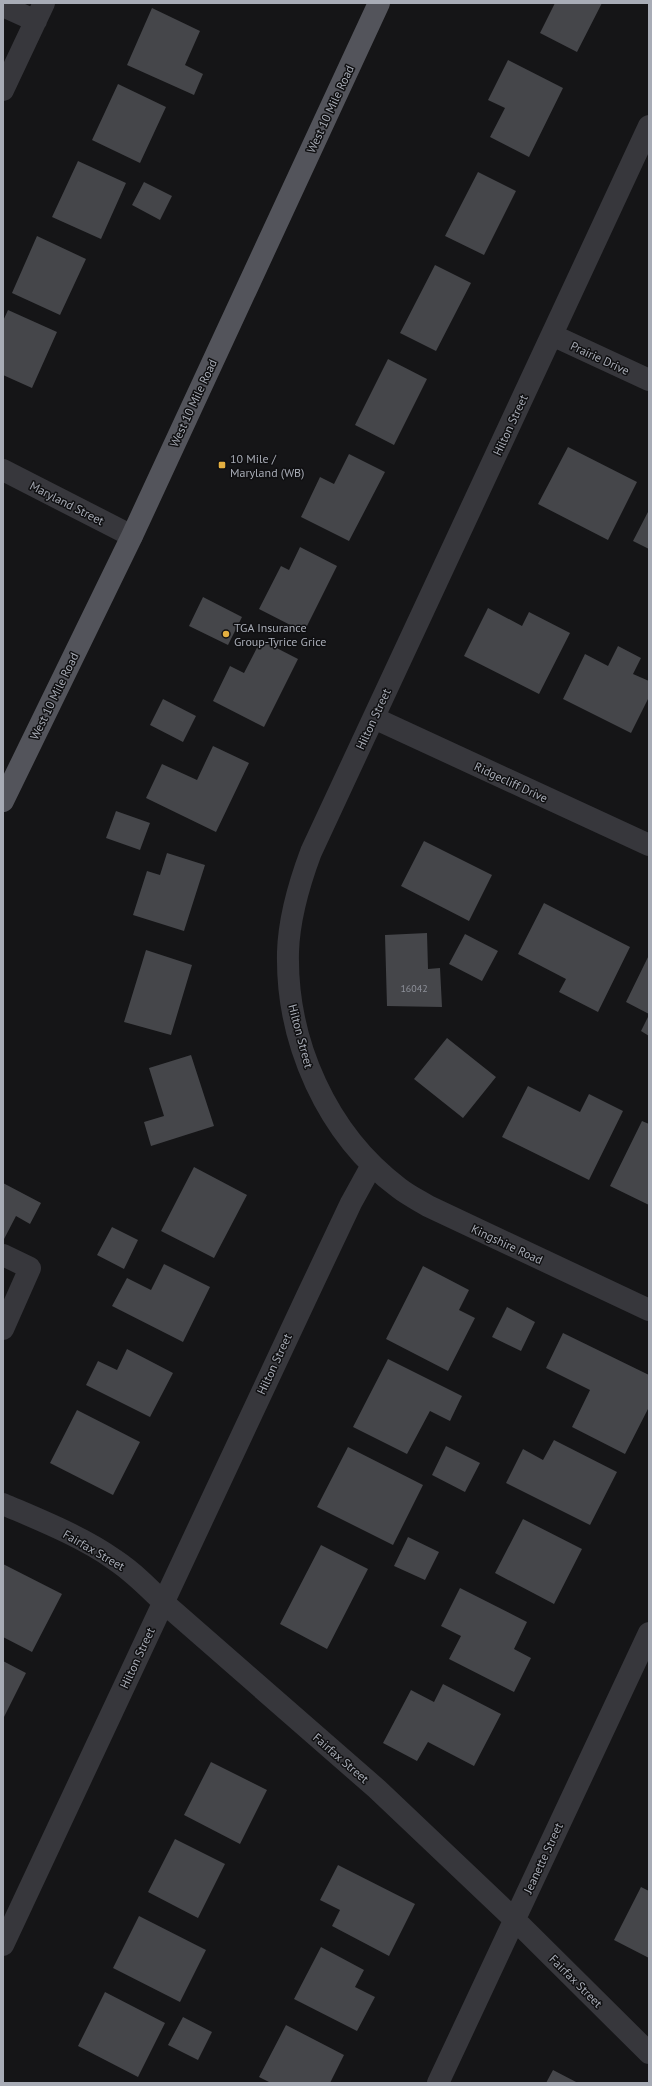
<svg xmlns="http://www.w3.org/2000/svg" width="652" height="2086" font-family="'PT Sans',sans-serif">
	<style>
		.building { fill: #45464a }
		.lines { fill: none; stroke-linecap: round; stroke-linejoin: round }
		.minor { stroke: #37373c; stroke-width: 22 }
		.major { stroke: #53545b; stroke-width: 22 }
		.poi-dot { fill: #e4af40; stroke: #101012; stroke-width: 1.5 }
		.labels { text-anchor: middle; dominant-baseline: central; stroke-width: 3; stroke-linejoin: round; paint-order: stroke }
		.number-label { font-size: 10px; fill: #8f929b }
		.street-label { font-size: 12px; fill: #a8acb6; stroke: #101012 }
		.poi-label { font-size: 12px; fill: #a8acb6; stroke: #101012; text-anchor: start }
	</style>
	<rect width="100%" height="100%" fill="#151517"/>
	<path class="building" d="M 555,3 L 602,3 L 577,52 L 540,33 Z
		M 152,8 L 200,31 L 185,65 L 203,74 L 194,95 L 127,65 Z
		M 508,60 L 563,88 L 529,157 L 490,137 L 505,108 L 488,100 Z
		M 118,84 L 166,107 L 140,163 L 92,140 Z
		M 78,161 L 126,183 L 101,239 L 52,217 Z
		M 478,172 L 516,191 L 484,255 L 445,236 Z
		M 144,182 L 172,196 L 160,220 L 132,205 Z
		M 37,236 L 86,259 L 60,315 L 12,293 Z
		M 435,265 L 471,283 L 436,351 L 400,333 Z
		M 8,310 L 57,332 L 32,388 L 3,375 L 3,321 Z
		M 388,359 L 427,379 L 394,445 L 355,425 Z
		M 568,447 L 637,482 L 608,540 L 538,504 Z
		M 349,454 L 385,472 L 349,541 L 301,517 L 320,477 L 334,484 Z
		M 649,510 L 649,549 L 633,541 Z
		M 300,547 L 337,566 L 304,632 L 259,609 L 281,566 L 289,570 Z
		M 203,597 L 242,617 L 228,645 L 189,626 Z
		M 488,608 L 522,626 L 529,612 L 570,633 L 539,694 L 464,656 Z
		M 261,640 L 298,659 L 264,727 L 213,701 L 230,666 L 244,673 Z
		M 618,646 L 641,658 L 633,674 L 649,681 L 649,697 L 631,733 L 563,699 L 585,654 L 608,666 Z
		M 163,699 L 196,716 L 183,742 L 150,725 Z
		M 213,746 L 249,763 L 216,832 L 146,798 L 162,764 L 197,780 Z
		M 116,811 L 150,823 L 140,850 L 106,838 Z
		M 424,841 L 492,875 L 469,921 L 401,886 Z
		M 167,853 L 205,865 L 184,931 L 133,915 L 147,871 L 160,875 Z
		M 544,903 L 630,947 L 598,1012 L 559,992 L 566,979 L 518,954 Z
		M 427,933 L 428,969 L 440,968 L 442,1007 L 387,1006 L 385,935 Z
		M 465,934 L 498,951 L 482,981 L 449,964 Z
		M 146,950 L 192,965 L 171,1035 L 124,1022 Z
		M 649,955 L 649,1014 L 626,1002 Z
		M 649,1015 L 649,1036 L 641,1031 Z
		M 447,1038 L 496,1077 L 463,1118 L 414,1079 Z
		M 191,1055 L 214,1126 L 151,1146 L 144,1122 L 164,1116 L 149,1068 Z
		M 528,1086 L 580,1112 L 589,1094 L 623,1111 L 589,1180 L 502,1137 Z
		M 642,1121 L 649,1124 L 649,1205 L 610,1186 Z
		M 194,1167 L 247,1195 L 214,1258 L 161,1231 Z
		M 3,1183 L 41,1203 L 30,1224 L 16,1216 L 3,1241 Z
		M 112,1227 L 138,1240 L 124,1269 L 97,1255 Z
		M 164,1264 L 210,1287 L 183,1342 L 112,1306 L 127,1278 L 151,1290 Z
		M 423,1266 L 469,1290 L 459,1310 L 475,1318 L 448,1371 L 386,1339 Z
		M 507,1307 L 535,1322 L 521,1351 L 492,1337 Z
		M 563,1333 L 649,1375 L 649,1407 L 625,1454 L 572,1427 L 590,1390 L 546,1368 Z
		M 127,1349 L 173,1373 L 150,1417 L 86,1385 L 98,1361 L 117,1370 Z
		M 388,1359 L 462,1396 L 450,1421 L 430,1411 L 407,1454 L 353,1427 Z
		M 77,1410 L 140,1442 L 113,1495 L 50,1463 Z
		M 554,1440 L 617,1472 L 590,1525 L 506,1483 L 523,1449 L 543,1460 Z
		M 446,1446 L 480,1463 L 465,1492 L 432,1475 Z
		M 348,1447 L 423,1485 L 393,1545 L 317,1507 Z
		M 523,1519 L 582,1549 L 554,1604 L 495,1573 Z
		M 408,1537 L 439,1552 L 425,1580 L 394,1566 Z
		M 321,1545 L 368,1569 L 327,1649 L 280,1624 Z
		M 3,1564 L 62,1594 L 32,1652 L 3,1637 Z
		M 460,1588 L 527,1622 L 514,1649 L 531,1658 L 514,1692 L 449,1659 L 461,1636 L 441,1626 Z
		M 3,1661 L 26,1673 L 3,1719 Z
		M 443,1684 L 501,1714 L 474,1766 L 428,1742 L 417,1761 L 383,1743 L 411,1690 L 434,1702 Z
		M 211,1762 L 267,1790 L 240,1844 L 184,1815 Z
		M 175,1839 L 225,1864 L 198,1918 L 148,1892 Z
		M 338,1865 L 415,1904 L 389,1956 L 332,1926 L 340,1910 L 320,1900 Z
		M 641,1887 L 649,1891 L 649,1958 L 614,1940 Z
		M 139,1916 L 206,1950 L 180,2002 L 113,1968 Z
		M 321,1947 L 364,1970 L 355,1987 L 375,1997 L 357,2031 L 294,1999 Z
		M 105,1992 L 165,2023 L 138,2077 L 78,2046 Z
		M 183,2017 L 212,2032 L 198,2060 L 168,2045 Z
		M 286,2025 L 344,2055 L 330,2083 L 271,2083 L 259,2077 Z
		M 553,2070 L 578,2083 L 546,2083 Z"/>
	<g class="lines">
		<path class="minor" d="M 3,6 L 36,21
			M 3,90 L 44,3
			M 649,126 L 311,852 C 299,884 289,918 288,952 C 286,1042 327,1134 399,1188 C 408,1195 418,1200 428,1206 L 649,1310
			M 552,335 L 649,380
			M 3,470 L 132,536
			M 374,718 L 649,845
			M 3,1255 L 30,1268 L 3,1329
			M 3,1504 C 40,1520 83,1537 115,1560 C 133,1572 148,1587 163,1602 L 377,1789 L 515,1920 L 649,2053
			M 3,1945 L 307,1296 L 351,1203 L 372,1165
			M 438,2083 L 649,1633"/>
		<path class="major" d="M 3,801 L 132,536 L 379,3"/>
	</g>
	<g class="poi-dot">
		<rect x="218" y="461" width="8" height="8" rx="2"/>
		<circle cx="226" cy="634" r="4"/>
	</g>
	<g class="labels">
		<g class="number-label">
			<text x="414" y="988">16042</text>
		</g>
		<g class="street-label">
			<text transform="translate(330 109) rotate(-65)">West 10 Mile Road</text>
			<text transform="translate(600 358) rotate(25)">Prairie Drive</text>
			<text transform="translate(193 403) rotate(-65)">West 10 Mile Road</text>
			<text transform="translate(510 425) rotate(-65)">Hilton Street</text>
			<text transform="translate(67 503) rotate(27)">Maryland Street</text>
			<text transform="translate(54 696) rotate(-64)">West 10 Mile Road</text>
			<text transform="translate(373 719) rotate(-65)">Hilton Street</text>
			<text transform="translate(511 782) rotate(25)">Ridgecliff Drive</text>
			<text transform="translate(301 1036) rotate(75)">Hilton Street</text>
			<text transform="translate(507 1244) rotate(25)">Kingshire Road</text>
			<text transform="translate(274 1364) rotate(-65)">Hilton Street</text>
			<text transform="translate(94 1550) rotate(30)">Fairfax Street</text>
			<text transform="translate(137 1658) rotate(-65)">Hilton Street</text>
			<text transform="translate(341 1758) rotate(41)">Fairfax Street</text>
			<text transform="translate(543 1858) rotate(-65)">Jeanette Street</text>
			<text transform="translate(576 1981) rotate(45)">Fairfax Street</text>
		</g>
		<g class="poi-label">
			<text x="230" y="458">10 Mile /<tspan x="230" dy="14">Maryland (WB)</tspan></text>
			<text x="234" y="627">TGA Insurance<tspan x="234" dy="14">Group-Tyrice Grice</tspan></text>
		</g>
	</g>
	<rect width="652" height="2086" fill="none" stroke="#a8acb6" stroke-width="8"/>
</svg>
